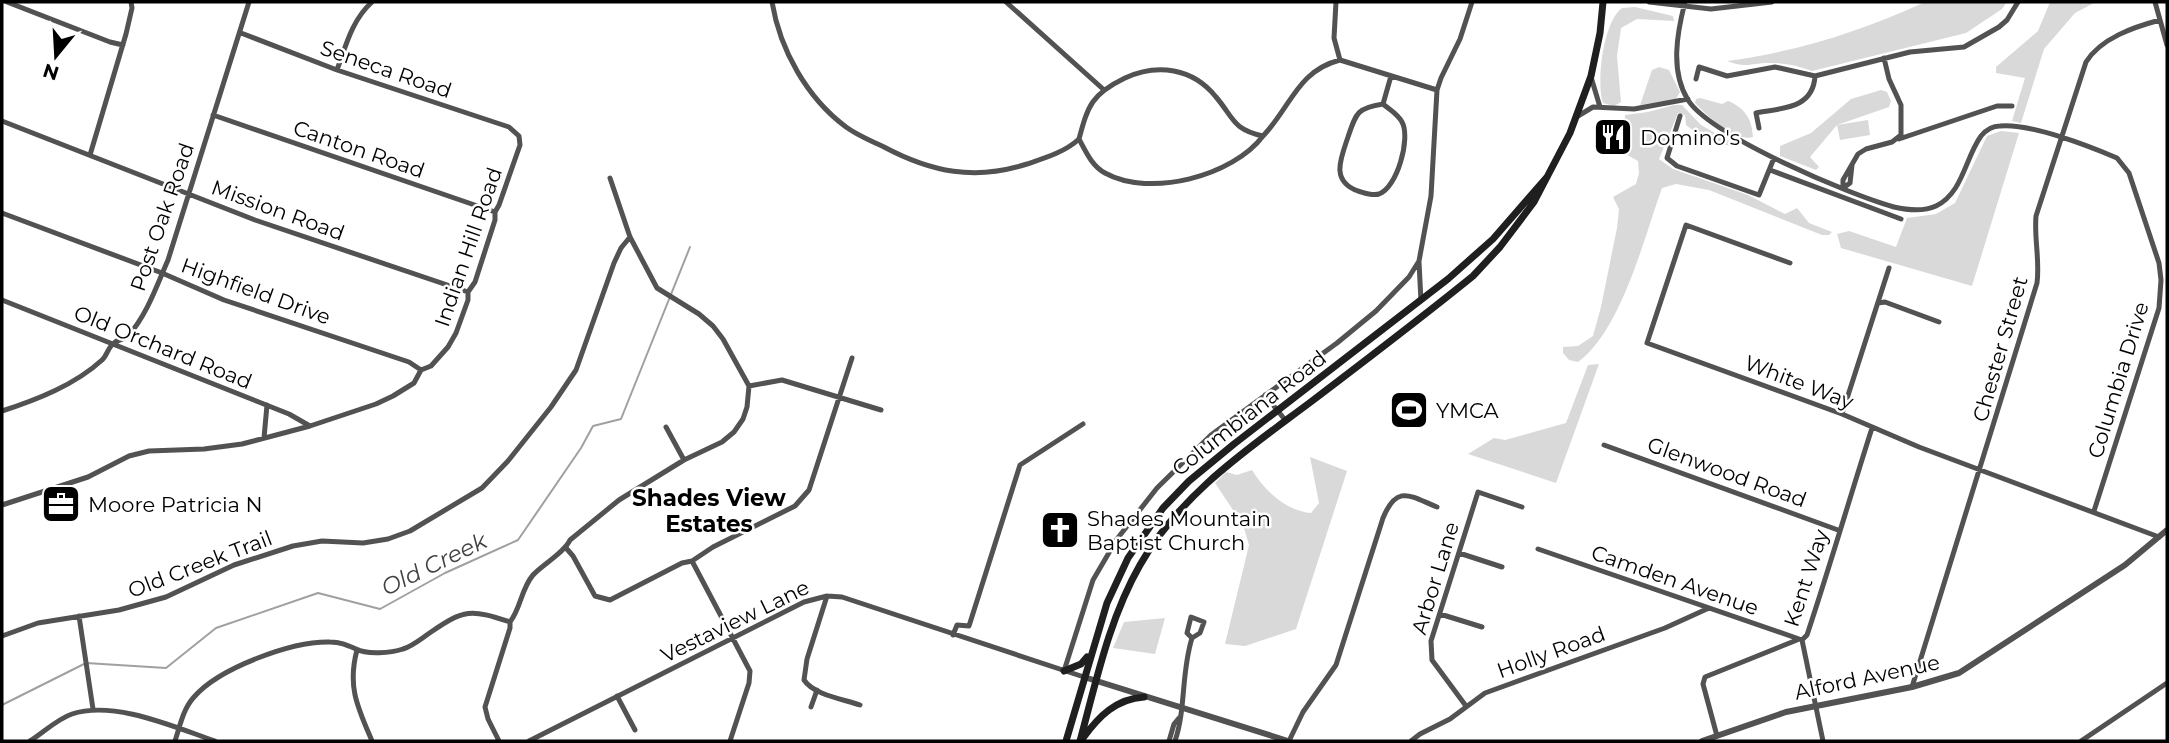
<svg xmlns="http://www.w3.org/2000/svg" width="2169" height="743" font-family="Montserrat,sans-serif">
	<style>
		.green { fill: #d9d9d9 }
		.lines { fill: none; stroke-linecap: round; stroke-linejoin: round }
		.stream { stroke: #a0a0a0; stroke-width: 2 }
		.minor { stroke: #525252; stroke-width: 5 }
		.tertiary { stroke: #525252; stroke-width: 6 }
		.secondary { stroke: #1f1f1f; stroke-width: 7 }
		.labels { text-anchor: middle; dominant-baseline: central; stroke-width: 5; stroke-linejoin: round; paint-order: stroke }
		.street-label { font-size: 21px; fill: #000; stroke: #fff }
		.poi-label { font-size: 21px; fill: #000; stroke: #fff; text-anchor: start }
		.neighbourhood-label { font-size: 23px; font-weight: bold; fill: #000; stroke: #fff }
		.water-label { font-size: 23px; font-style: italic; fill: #414141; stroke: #fff }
	</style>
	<rect width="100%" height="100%" fill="#fff"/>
	<path class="green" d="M 1925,2 L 2007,2 L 2002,9 L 1966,33 L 1812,71 C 1799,66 1786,63 1772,63 C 1753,62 1746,69 1727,61 C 1796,52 1862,31 1925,2 Z
		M 2050,2 L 2096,2 L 2075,13 L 2044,49 L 2021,123 L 2012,121 L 2025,78 L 1996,73 L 1996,67 L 2038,31 Z
		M 1635,7 L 1673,16 L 1674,21 L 1637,19 L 1621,28 L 1617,56 L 1621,102 L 1614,106 L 1603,103 C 1596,82 1603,22 1622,8 Z
		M 1659,67 L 1669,70 L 1680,92 L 1676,99 L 1640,105 L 1652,70 Z
		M 1881,90 L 1887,92 L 1891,101 L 1889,107 L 1837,125 L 1868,120 L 1870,135 L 1840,140 L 1837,125 L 1810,157 L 1819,167 L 1816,170 L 1780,156 L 1780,146 L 1811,133 L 1851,99 Z
		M 1700,98 L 1722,104 L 1728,101 C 1745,108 1752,119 1753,137 C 1733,142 1708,116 1695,103 L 1696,99 Z
		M 1674,105 L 1682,105 L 1701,125 L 1733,143 L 1732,146 C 1714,143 1701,137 1686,125 L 1685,115 L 1678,113 L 1659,159 L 1673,169 L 1748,195 L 1785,214 L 1797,208 L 1809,223 L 1832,232 L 1829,235 L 1822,235 L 1709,190 L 1676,184 L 1662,188 C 1644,238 1621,331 1578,362 L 1569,360 L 1563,353 L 1563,347 L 1578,346 L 1593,336 L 1601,307 L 1617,228 L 1619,209 L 1613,197 L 1636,184 L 1639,173 L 1638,161 L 1622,152 L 1625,115 L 1648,112 Z
		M 2001,131 L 2019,133 L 1972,286 L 1841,248 L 1837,234 L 1849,231 L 1896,247 L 1907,218 L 1936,214 L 1955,203 L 1987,136 Z
		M 1599,364 L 1556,483 L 1468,454 L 1494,438 L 1505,440 L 1566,423 L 1588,365 Z
		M 1310,457 L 1347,471 L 1296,629 L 1245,646 L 1225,644 L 1249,545 L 1243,525 L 1215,483 L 1226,472 L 1237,475 L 1252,470 C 1264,490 1286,511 1311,513 L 1319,503 Z
		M 1165,618 L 1155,654 L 1113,648 L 1124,622 Z"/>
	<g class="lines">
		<path class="stream" d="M 2,705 L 86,663 L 166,668 L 216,628 L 318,593 L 380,609 L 445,573 L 518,540 L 581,448 L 593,426 L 621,419 L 690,247"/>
		<path class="minor" d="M 7,2 L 110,42 L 123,45
			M 772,2 C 780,50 807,98 846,127 C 857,135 871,141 884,147 C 931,172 975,181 1027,164 C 1045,158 1065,152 1079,139
			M 1006,2 L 1103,89
			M 1336,2 L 1334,38 L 1340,60 L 1437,90
			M 1649,2 L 1711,9 L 1772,2
			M 1685,2 C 1677,33 1670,71 1688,100 C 1711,136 1850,195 1894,207 C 1907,210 1923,212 1936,206 C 1963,193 1965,158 1981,136 C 1986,130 1992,126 2000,126 C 2030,123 2089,146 2117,158 L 2129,173 L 2159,263 L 2161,280 L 2159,308 L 2094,511
			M 2155,2 L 2167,45
			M 337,70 C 346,45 352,20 372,2
			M 1815,76 L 1910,52 L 1964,47 L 1999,27 L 2007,20 L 2018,2
			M 1591,77 L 1600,107
			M 1696,79 L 1699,67 L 1727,76 L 1775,67 L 1815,76
			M 1383,104 C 1390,110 1398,114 1402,122 C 1411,138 1397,188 1379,194 C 1372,196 1365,193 1358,191 C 1330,181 1341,158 1348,137 C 1356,113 1357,108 1383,104 Z
			M 1383,104 L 1391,76
			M 213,115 L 495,212
			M 1578,116 L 1593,107 L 1634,109 L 1688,99
			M 1680,116 L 1667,158 L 1677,166 L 1759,195 L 1774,158
			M 2,121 L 255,220 L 468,292
			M 1759,128 L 1756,113 C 1782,108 1813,109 1815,76
			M 1263,136 C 1233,176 1150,198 1105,173 C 1092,166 1086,152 1079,139 C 1088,105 1092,94 1125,78 C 1157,63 1193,68 1216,97 C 1234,118 1232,129 1263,136 C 1291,107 1297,71 1340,60
			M 1899,139 L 1997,106 L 2012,106
			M 90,155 L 126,34 L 132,8 L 131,2
			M 1770,170 L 1901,219
			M 1843,188 L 1843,180 L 1858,154 L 1866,149 L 1892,142 L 1901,135 L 1901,105 L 1889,79 L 1884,58
			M 1843,188 L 1850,183 L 1852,165
			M 2,213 L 162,273 L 224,300 L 409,362 L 421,370
			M 1419,262 L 1421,301
			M 1790,263 L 1686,225 L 1647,343 L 1842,414 L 1919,447 L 2159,537
			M 2,300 L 289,414 L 310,426
			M 1878,303 L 1885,302 L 1939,322
			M 749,386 L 782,380 L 881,410
			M 1265,395 L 1286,421
			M 2,411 C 36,400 75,385 102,360 C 107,356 108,347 114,343 C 118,339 124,340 128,336 C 147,315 157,285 168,260 L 249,2
			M 1842,414 L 1889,268
			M 666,427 L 684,460
			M 264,438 L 267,405
			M 1604,445 L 1838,530
			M 2,505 L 88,477 L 129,456 L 149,451 L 204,449 L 242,444 L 310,426 L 376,404 L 393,396 L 414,383 L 421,370 L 431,366 L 448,347 L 456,333 L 468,300 L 468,292 L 475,282 L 495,220 L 495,212 L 499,205 L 520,145 L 519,136 L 509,127 L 337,70 L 241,33
			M 566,548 L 573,556 L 595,596 L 610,600 L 682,563 L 692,561 L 713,547 L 795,506 L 809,490 L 852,358
			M 1538,549 L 1802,640
			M 1459,553 L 1502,567
			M 692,561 L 750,671 L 749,683 L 730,741
			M 827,596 L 807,659 L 804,680 C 814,695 843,699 860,705
			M 1440,614 L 1482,627
			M 79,616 L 93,709
			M 953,635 L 957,625 L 969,626 L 1020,465 L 1083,424
			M 2,636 L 38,623 L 119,610 L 166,597 L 234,565 L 293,546 L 322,541 L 363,543 L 388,539 L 410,531 L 482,488 L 508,461 L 551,407 L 576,370 L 614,263 L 621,248 L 630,237
			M 1802,640 L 1807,635 C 1830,566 1850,497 1872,428
			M 1802,640 L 1823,741
			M 357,650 C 347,687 358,708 372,741
			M 1064,671 L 1093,580 L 1117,539 L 1157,488 L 1211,435 L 1337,343 L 1376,311 L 1409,277 L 1419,261 L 1431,196 L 1437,90 L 1441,78 L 1460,39 L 1472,2
			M 1912,687 L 2037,283 C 2040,260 2034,239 2036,216 L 2086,62 C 2101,38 2134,27 2160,20
			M 617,696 L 635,730
			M 1466,706 L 1432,660 L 1431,641 L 1478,492 L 1522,507
			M 811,707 L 817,690
			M 1717,736 L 1703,684 L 1705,677 L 1797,640
			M 30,741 C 43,733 57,719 72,714 C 114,700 174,727 215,741
			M 175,741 C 180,726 183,709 194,697 C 219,668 292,641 330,642 C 341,642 347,645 356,649 C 367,655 391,653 403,649 C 413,646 422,638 431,632 C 464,609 471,609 510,622
			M 499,741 L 488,719 L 485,707 L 510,628 L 510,622 C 521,608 521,589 533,575 C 543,564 564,553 570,540 L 619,500 L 684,460 L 722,442 L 734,432 L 743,419 L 747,407 L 749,386 L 723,339 L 713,326 L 699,314 L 657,288 L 630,237 L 610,178
			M 529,741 L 804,602 L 827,596 L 842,597 L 1084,677
			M 1169,741 L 1174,724 L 1179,718
			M 1175,741 C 1186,709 1181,673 1192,638 L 1200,633 L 1204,622 L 1191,617 L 1187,633 L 1192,638
			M 1289,741 L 1303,712 L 1336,665 L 1383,518 C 1397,484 1410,496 1437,507
			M 1411,741 L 1420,734 L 1450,719 L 1485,693 L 1665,628 L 1709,608
			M 2081,741 L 2167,683"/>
		<path class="tertiary" d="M 1084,677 L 1288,741
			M 1702,741 L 1786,712 L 1912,687 L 1959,673 L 2125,565 L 2167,530"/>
		<path class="secondary" d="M 1064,671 L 1081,664 L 1087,657
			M 1083,738 C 1099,716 1116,699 1144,697
			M 1066,741 L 1107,603 L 1128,558 L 1163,508 L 1189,481 L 1234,444 L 1448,279 L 1493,239 L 1547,177
			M 1080,741 C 1096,682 1109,619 1140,565 C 1181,493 1248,449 1312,401 C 1366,360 1420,319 1473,276 L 1500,247 L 1534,202 L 1570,133 L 1591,76 L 1600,33 L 1603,2"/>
	</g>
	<defs>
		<g id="restaurant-square" transform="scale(2.0125)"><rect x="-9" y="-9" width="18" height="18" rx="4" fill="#000" stroke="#fff"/><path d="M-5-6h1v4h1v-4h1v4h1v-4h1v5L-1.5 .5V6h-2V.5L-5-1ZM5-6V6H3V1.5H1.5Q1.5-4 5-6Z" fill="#fff"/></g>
		<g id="stadium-square" transform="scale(2.0125)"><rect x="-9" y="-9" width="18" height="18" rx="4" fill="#000" stroke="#fff"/><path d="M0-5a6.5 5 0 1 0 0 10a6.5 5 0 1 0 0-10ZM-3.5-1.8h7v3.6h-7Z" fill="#fff"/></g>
		<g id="office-square" transform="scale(2.0125)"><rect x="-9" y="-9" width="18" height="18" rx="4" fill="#000" stroke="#fff"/><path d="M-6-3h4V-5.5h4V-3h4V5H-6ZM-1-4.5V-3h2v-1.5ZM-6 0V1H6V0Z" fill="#fff"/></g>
		<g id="church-square" transform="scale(2.0125)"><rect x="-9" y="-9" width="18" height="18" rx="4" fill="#000" stroke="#fff"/><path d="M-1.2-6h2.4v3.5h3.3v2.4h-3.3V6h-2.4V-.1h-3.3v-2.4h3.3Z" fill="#fff"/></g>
	</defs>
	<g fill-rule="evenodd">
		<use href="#restaurant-square" x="1613" y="137"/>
		<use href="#stadium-square" x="1409" y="410"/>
		<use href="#office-square" x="61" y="504"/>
		<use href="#church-square" x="1060" y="530"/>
	</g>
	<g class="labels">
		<g class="street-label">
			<text transform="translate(386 69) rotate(19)">Seneca Road</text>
			<text transform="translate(359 149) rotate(19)">Canton Road</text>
			<text transform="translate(278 210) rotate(20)">Mission Road</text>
			<text transform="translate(162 217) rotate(-71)">Post Oak Road</text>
			<text transform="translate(468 247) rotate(-71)">Indian Hill Road</text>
			<text transform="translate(256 291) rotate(20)">Highfield Drive</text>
			<text transform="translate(163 347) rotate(22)">Old Orchard Road</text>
			<text transform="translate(2000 349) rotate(-74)">Chester Street</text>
			<text transform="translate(2118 380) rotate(-73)">Columbia Drive</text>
			<text transform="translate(1799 382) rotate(21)">White Way</text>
			<text transform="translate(1249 413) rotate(-38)">Columbiana Road</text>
			<text transform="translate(1727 472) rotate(20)">Glenwood Road</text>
			<text transform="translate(200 564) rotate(-21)">Old Creek Trail</text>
			<text transform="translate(1435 578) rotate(-73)">Arbor Lane</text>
			<text transform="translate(1806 578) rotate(-72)">Kent Way</text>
			<text transform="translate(1675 580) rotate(19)">Camden Avenue</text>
			<text transform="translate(735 621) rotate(-26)">Vestaview Lane</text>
			<text transform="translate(1551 652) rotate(-20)">Holly Road</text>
			<text transform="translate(1867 677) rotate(-12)">Alford Avenue</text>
		</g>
		<g class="poi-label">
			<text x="1640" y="137">Domino's</text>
			<text x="1436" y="410">YMCA</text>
			<text x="88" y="504">Moore Patricia N</text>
			<text x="1087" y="518">Shades Mountain<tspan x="1087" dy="24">Baptist Church</tspan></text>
		</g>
		<g class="neighbourhood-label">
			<text x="709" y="498">Shades View<tspan x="709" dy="26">Estates</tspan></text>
		</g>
		<g class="water-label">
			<text transform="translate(434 564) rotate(-26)">Old Creek</text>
		</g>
	</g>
	<rect width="2169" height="743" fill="none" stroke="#000000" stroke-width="7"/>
	<g transform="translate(56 56) rotate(198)" stroke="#ffffff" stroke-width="5" paint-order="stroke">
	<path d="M0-5L12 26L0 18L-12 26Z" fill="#000000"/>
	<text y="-10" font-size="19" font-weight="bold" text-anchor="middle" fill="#000000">N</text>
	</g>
</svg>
